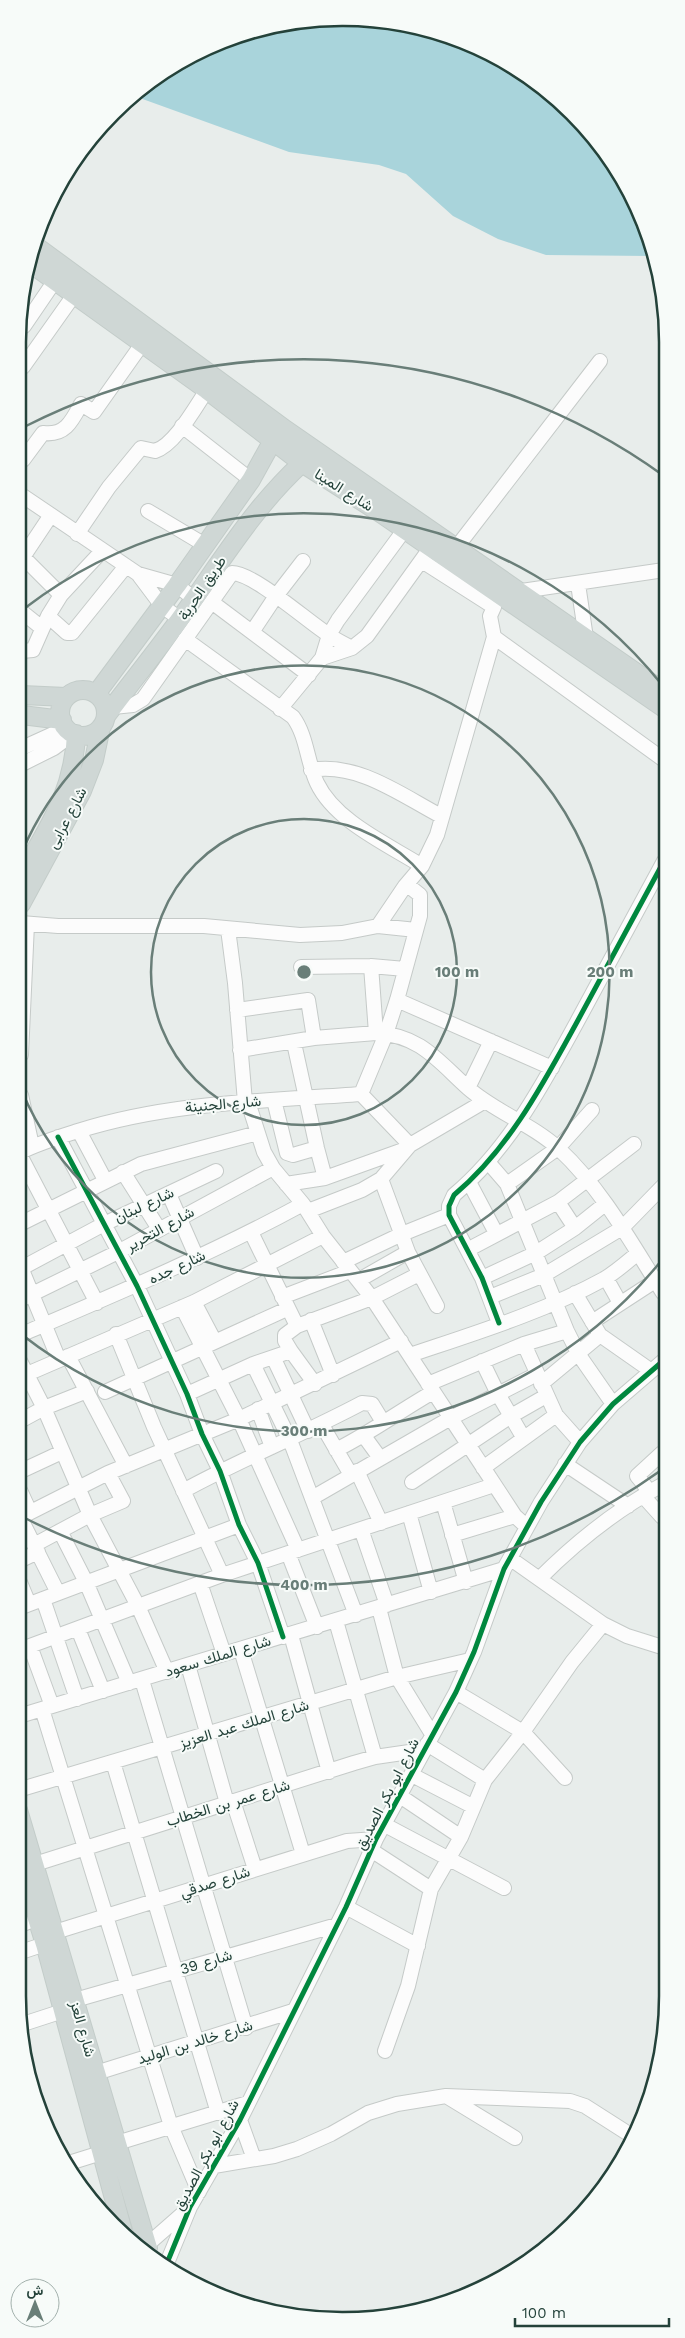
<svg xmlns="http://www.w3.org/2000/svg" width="685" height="2338" font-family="'Work Sans',Vazirmatn,sans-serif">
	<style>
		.water { fill: #a9d4db }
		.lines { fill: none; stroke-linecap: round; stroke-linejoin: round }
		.minor-casing { stroke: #c5cac8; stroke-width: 16 }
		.major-casing { stroke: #c3ccc9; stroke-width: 20 }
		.minor { stroke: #fcfcfc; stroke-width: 14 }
		.major { stroke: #cfd7d5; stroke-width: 18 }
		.cycleway-casing { stroke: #f7fbf9; stroke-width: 8 }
		.cycleway { stroke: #00873e; stroke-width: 5 }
		.ring { fill: none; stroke: #697e78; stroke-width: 2.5 }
		.labels { text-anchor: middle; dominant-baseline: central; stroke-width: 4; stroke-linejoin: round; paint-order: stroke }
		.street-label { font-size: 15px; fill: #24423a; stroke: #f7fbf9 }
		.rim { fill: none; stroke: #24423a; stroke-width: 2.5 }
		.centre { fill: #697e78; stroke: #f7fbf9; stroke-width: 2.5 }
		.ring-label { font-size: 15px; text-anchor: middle; font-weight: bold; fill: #697e78; stroke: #f7fbf9; stroke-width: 4; stroke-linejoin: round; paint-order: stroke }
	</style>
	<rect width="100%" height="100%" fill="#e8edeb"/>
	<path class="water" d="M 279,24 L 406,24 L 486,51 L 573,113 L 634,199 L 651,256 L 546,255 L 498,239 L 453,216 L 406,174 L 379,165 L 289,152 L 137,97 L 162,72 Z"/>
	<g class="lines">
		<g class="minor-casing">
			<path id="minor" d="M 24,326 L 54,282
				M 23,367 L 74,295
				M 182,426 L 251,480
				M 23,460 L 43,433 C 65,436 72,421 81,404 L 94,412 L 142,344
				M 23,496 L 138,574 L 177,585 L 194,599
				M 148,511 L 205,545
				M 77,534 L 109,487 L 141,448 L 155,451 C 175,445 196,406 207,390
				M 456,548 L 600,361
				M 23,557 L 61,595
				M 23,557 L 51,515
				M 422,561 L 494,607 L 490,616 L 494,637 L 664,760
				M 138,574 L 162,606 L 180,619
				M 578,584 L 586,638 L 583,644
				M 515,592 L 664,570
				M 213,603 L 309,675
				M 22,612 L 42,628
				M 48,616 L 67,633 L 72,633 L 126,566
				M 252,632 L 276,596 L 303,561
				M 185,639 L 293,717 C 307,736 307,762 317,783 C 335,821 387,844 422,866
				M 22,651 L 33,650 L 48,616 L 61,595 L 102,551
				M 322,658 L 352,648 L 367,636 L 426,554
				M 113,707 L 133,705 L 143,699 L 232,573 C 254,573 308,622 329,635 C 336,640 344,644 352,648
				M 280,709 L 322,658 L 329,635 L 338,620 L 405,529
				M 22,748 L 66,728
				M 22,764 L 54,748 L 74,733
				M 311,770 C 358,762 401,795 441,816
				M 21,923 L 58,926 L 204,926 L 300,935 L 342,933 L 378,926 L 416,930
				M 378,926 L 405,886 L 422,866 L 437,835 L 494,637
				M 228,929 L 235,983 L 245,1102
				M 371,966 L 376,1033
				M 301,967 L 371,966 L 405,969
				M 397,1000 L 552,1068
				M 237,1010 L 308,1000 L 314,1038
				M 294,1043 L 317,1148 L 325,1178
				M 240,1050 L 314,1038 L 376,1033 C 420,1035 438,1061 468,1088 C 495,1112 532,1124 559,1149 C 602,1189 632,1244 663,1293
				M 21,1055 L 27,924
				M 468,1088 L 491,1041
				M 361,1094 L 386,1034 L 397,1000 L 420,916 L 420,895 L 410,887 L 405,886
				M 21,1095 L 32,1146
				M 274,1100 L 287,1153 L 293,1155 L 317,1148
				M 248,1102 L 264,1152 L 273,1168 L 303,1204 L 323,1236 L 372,1298 L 515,1516 L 527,1527
				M 79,1131 L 105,1180
				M 58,1137 L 137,1286 L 187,1394 L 202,1434 L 220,1471 L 239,1525 L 258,1563 L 283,1637
				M 21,1152 C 39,1143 59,1137 78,1131 C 170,1102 266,1101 361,1094 L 410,1145
				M 21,1157 L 97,1303
				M 488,1162 L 507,1184 L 567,1331 L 579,1355 L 613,1404
				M 123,1172 L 159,1229
				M 381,1179 L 408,1252 L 437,1306
				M 469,1182 L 496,1233
				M 286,1184 L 325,1178 L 403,1150
				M 507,1184 L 558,1148 L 592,1110
				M 169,1194 L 197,1258
				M 558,1202 L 575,1228
				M 308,1211 L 362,1190 L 381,1179 L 410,1145 L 485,1101
				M 20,1224 L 141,1164 L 258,1133
				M 251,1232 L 297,1326
				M 469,1249 L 558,1202 L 634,1144
				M 343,1262 L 402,1234 L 449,1215
				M 20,1265 L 59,1360
				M 20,1269 L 104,1224 L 216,1171
				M 482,1278 L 536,1253 L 575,1228 L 605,1204
				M 606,1278 L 620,1303
				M 359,1280 L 408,1252
				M 575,1293 L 600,1335 L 650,1370
				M 282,1297 L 350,1271
				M 490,1297 L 544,1275 L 622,1228 L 663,1186
				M 20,1300 L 118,1252 L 273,1168
				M 194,1302 L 214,1340
				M 182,1307 L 239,1419 L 298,1550
				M 311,1320 L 333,1375
				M 592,1322 L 655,1281
				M 499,1323 L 482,1278 L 449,1215 L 449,1206 L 454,1195 C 509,1149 543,1084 577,1022 C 606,969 635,915 664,861
				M 116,1334 L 154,1427 L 222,1575
				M 20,1335 C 116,1294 211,1254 303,1204
				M 524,1344 L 556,1415 L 580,1442
				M 291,1351 L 285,1341 L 285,1335 L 297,1326 L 372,1298 L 419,1274
				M 410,1355 C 475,1333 544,1312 604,1279 C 616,1272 627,1262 638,1253
				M 68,1356 L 126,1466
				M 274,1359 L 308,1431
				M 20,1361 L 44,1408 L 90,1515 L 138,1606 L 167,1672
				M 482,1361 L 498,1394 L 523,1437
				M 253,1364 L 290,1440 L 356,1615
				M 27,1374 L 194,1302 L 323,1236
				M 428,1384 L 524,1344 L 567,1331
				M 541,1384 L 600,1335
				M 105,1392 L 287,1309
				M 187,1394 L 253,1364 L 291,1351 L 315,1384
				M 258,1409 L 272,1447
				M 20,1421 L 44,1408 L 87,1391
				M 322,1425 L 351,1475
				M 364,1436 L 380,1458
				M 336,1450 C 370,1433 400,1411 433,1392
				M 565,1464 L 628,1506
				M 483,1468 L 556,1415
				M 357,1471 L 381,1523
				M 19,1472 L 62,1452
				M 412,1482 L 511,1416 L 546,1396
				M 19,1488 L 30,1512
				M 183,1491 C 241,1459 304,1434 362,1403 L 372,1404 L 383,1422
				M 650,1492 L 637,1476 L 662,1453
				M 644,1497 L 662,1517
				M 312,1498 L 449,1419 L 537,1374
				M 443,1502 L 466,1582
				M 409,1513 L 431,1592
				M 20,1517 L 58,1593
				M 19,1518 L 108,1473 L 239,1419 L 401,1341
				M 361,1529 L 387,1605
				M 60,1531 L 86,1582 L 129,1683
				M 452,1535 L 515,1516
				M 34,1545 L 90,1515 L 123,1501 L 108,1473
				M 288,1553 L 317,1627
				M 511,1559 L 603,1624 L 627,1636 L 662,1647
				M 19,1561 L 38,1552
				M 540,1578 C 577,1541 616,1510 662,1485
				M 19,1580 L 29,1604
				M 200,1583 L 224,1654
				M 43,1599 L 77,1699
				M 19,1608 L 239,1525
				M 379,1608 L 397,1677 L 432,1734
				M 336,1621 L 375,1757
				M 78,1629 L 103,1691
				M 291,1635 L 329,1772
				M 30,1646 L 52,1706
				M 19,1650 L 222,1575 L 494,1485
				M 241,1650 L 303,1854
				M 188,1665 L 227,1803
				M 142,1680 L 246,2028
				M 456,1692 L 523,1732 L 565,1778
				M 42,1709 L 171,2126 L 199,2192
				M 19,1716 L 504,1569
				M 427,1744 L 485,1780
				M 113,1762 L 218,2113
				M 412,1775 L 472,1806
				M 18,1790 L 397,1677 L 470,1660
				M 400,1796 L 461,1837
				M 233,1801 L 255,1869
				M 385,1825 L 504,1888
				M 371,1850 L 431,1889
				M 35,1864 L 354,1763 L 375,1757 L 423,1750
				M 346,1907 L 418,1946
				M 18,1926 L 38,1918
				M 55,1932 L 347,1841 L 376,1839
				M 18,1953 L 45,1944
				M 75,2000 L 337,1925
				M 23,2024 L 63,2011
				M 385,2051 L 408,1986 L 431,1889 L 461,1837 L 485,1780 L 523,1732 L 572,1662 L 603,1624
				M 96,2073 L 293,2011
				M 446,2096 L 515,2138
				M 240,2120 L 254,2159
				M 117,2143 L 248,2103
				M 69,2163 L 101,2153
				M 214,2166 L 274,2156 L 297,2149 L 331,2134 L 368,2113 L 397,2104 L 446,2096 L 570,2101 L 585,2106 L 632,2136
				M 147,2245 L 188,2209
				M 167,2263 L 190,2207 L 240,2120 L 346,1907 L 376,1839 L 456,1692 L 474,1652 L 504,1569 L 541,1502 L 580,1442 L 613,1404 L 663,1361"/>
		</g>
		<g class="major-casing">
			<path id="major" d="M 37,247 L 286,430 L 664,692
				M 30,263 L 207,390 L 302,463 L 382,514 L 664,708
				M60 713a23 23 0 1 1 46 0a23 23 0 1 1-46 0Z
				M 96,694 L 177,585 L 251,480 L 272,442
				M 22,695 L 66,697
				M 22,715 L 62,720
				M 106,716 C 130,684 156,652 180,619 C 219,565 252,509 302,463
				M 22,874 C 49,826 74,791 76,734
				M 21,904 L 82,791 L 94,760 L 101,727
				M 18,1810 L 148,2248
				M 18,1857 L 45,1944 L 122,2228"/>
		</g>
		<use href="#minor" class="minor"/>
		<use href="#major" class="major"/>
		<g class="cycleway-casing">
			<path id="cycleway" d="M 58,1137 L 137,1286 L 187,1394 L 202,1434 L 220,1471 L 239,1525 L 258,1563 L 283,1637
				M 499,1323 L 482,1278 L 449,1215 L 449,1206 L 454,1195 C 509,1149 543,1084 577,1022 C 606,969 635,915 664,861
				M 167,2263 L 190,2207 L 240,2120 L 346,1907 L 376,1839 L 456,1692 L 474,1652 L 504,1569 L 541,1502 L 580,1442 L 613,1404 L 663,1361"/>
		</g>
		<use href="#cycleway" class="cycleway"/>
	</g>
	<g class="ring">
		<circle cx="304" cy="972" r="153"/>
		<path d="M22 852A306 306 0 1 1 21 1089"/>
		<path d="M661 1261A459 459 0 0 1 21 1334M25 608A459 459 0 0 1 663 686"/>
		<path d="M660 1471A613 613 0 0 1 21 1516M26 426A613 613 0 0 1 664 476"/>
	</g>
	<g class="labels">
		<g class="street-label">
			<text transform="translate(344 490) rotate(32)">شارع المينا</text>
			<text transform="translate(202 588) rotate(-56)">طريق الحرية</text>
			<text transform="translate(67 818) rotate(-62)">شارع عرابى</text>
			<text transform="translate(223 1104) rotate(-5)">شارع الجنينة</text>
			<text transform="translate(144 1205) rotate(-25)">شارع لبنان</text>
			<text transform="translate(160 1229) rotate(-29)">شارع التحرير</text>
			<text transform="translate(177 1267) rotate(-25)">شارع جده</text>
			<text transform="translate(218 1656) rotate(-17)">شارع الملك سعود</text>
			<text transform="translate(244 1724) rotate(-17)">شارع الملك عبد العزيز</text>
			<text transform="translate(387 1794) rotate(-63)">شارع ابو بكر الصديق</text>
			<text transform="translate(228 1803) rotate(-17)">شارع عمر بن الخطاب</text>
			<text transform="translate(215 1882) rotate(-18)">شارع صدقي</text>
			<text transform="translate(206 1962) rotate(-17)">شارع 39</text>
			<text transform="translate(83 2029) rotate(74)">شارع العز</text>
			<text transform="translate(195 2042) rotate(-17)">شارع خالد بن الوليد</text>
			<text transform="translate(206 2155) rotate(-62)">شارع ابو بكر الصديق</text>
		</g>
	</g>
	<path d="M0 0H685V2338H0ZM342 26H343A316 316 0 0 1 659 342V1996A316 316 0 0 1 343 2312H342A316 316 0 0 1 26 1996V342A316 316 0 0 1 342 26Z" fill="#f7fbf9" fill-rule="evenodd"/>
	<path class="rim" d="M342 26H343A316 316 0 0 1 659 342V1996A316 316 0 0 1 343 2312H342A316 316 0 0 1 26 1996V342A316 316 0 0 1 342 26Z"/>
	<circle cx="304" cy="972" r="8" class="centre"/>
	<g class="ring-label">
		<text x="457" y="977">100 m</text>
		<text x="610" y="977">200 m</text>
		<text x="304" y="1436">300 m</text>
		<text x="304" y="1590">400 m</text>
	</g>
	<g transform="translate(35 2303)"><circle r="24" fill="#f7fbf9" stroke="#a3b1ad"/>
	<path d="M0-4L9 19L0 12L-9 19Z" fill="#697e78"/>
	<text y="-8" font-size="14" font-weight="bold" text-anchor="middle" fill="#24423a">ش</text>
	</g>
	<path d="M515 2318v8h154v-8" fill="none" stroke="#24423a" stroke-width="2.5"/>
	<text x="522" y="2318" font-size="15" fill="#24423a" stroke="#f7fbf9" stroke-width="4" paint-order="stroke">100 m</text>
</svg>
